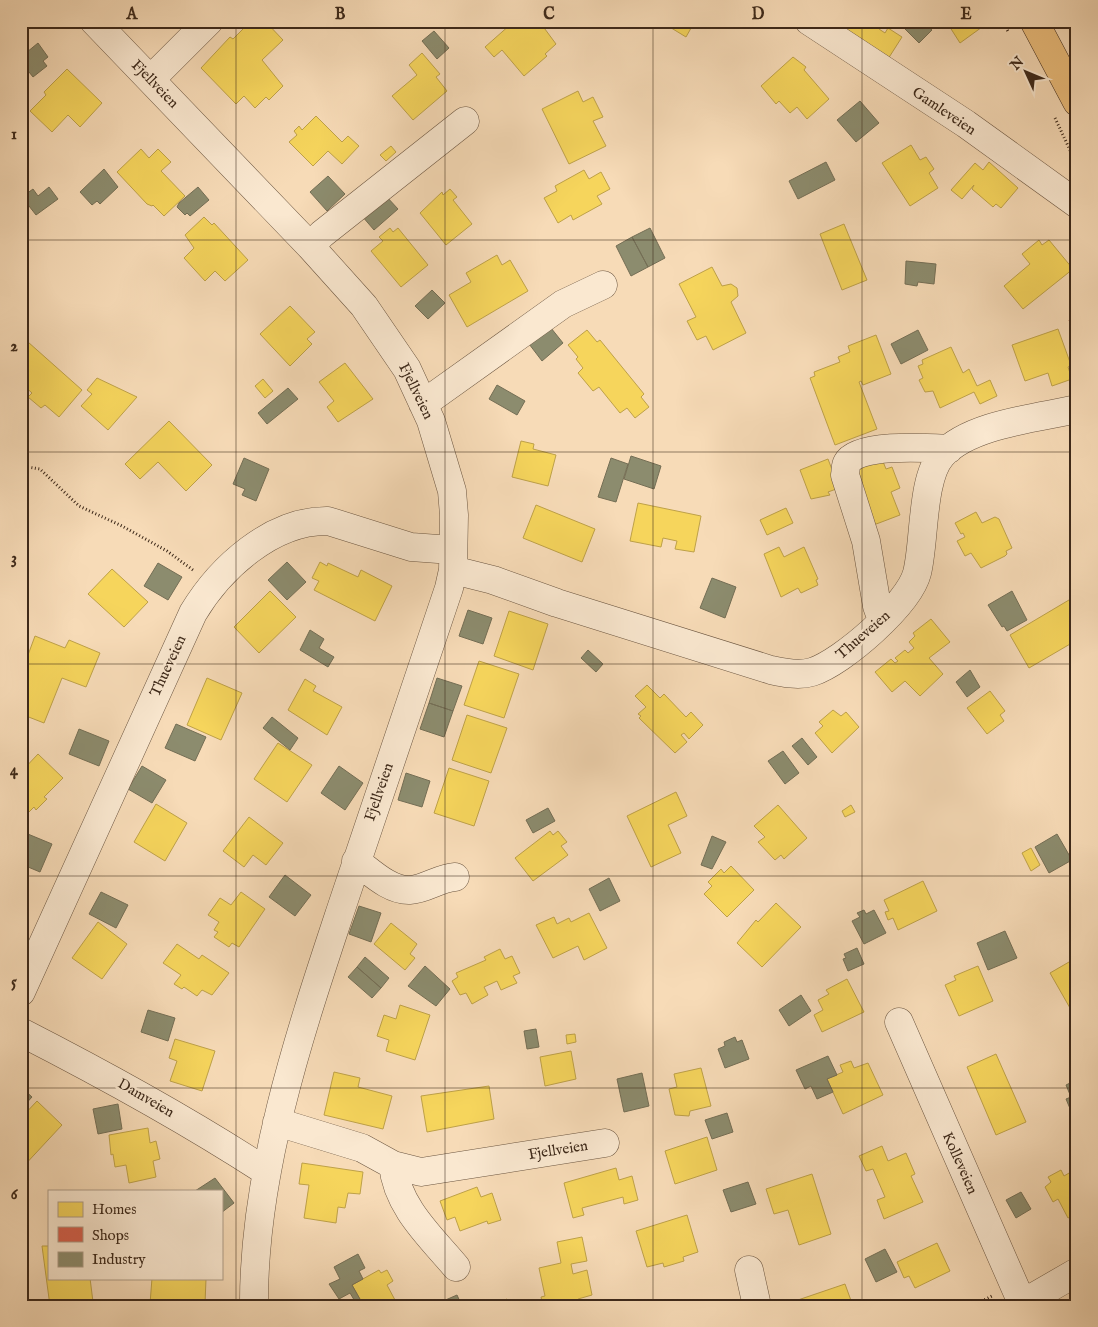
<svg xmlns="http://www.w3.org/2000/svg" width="1098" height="1327" font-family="'IM FELL English',serif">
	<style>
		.homes { fill: #f6d55c; stroke: #bea148 }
		.shops { fill: #d6604d; stroke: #a8503e }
		.industry { fill: #8c8c6e; stroke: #746e55 }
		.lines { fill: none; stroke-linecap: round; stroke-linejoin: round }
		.minor-casing { stroke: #6c5641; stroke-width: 29 }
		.major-casing { stroke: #3d291a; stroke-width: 29 }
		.path { stroke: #3d291a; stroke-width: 3; stroke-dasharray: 1 2.5; stroke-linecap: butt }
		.minor { stroke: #fae8d0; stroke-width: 28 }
		.major { stroke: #ecbe7c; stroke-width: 28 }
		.grid { fill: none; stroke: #3d291a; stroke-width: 1; stroke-opacity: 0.55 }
		.labels { text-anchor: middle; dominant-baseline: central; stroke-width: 5; stroke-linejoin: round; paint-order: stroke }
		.street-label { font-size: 15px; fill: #3d291a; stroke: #fae8d0 }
		.neatline { fill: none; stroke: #3d291a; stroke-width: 2 }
		.grid-label { font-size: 16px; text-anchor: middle; font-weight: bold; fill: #3d291a }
	</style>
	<rect width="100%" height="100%" fill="#f7dbb7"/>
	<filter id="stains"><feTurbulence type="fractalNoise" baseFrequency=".004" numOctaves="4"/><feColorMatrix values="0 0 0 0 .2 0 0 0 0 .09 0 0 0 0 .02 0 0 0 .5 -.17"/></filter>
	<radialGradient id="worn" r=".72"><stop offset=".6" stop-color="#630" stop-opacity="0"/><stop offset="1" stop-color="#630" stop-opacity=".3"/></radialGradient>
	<path class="homes" d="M 251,21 L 265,21 L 283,40 L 262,60 L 283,86 L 269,100 L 266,97 L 255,108 L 244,96 L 236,104 L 201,68 L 230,37 L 233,39 Z
		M 509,21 L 539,21 L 556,44 L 545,54 L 547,56 L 524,76 L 502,50 L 494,57 L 485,47 L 511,24 Z
		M 671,21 L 695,21 L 686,37 L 668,26 Z
		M 849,21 L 884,21 L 879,29 L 885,33 L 888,28 L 902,37 L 888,59 L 849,39 L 852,33 L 845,28 Z
		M 946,21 L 988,21 L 989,22 L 960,43 Z
		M 21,28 L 27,33 L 21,39 Z
		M 422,53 L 440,74 L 436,77 L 447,91 L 413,120 L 392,96 L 417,75 L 409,65 Z
		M 793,57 L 806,67 L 804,70 L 829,99 L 807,119 L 797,107 L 790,113 L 779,101 L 776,104 L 761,86 Z
		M 67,69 L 102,103 L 80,127 L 68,115 L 52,132 L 30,111 L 46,95 L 44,92 Z
		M 578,91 L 583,102 L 593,97 L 603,117 L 593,121 L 606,146 L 569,164 L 542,109 Z
		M 316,116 L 342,142 L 348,136 L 359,146 L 342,164 L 328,151 L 313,166 L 289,142 L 297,135 L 294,131 L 299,126 L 302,130 Z
		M 911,145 L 920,160 L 926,157 L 934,169 L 929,173 L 938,188 L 910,206 L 882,163 Z
		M 391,146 L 396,152 L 386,161 L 380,155 Z
		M 141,149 L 149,158 L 158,149 L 171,162 L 161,171 L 185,196 L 164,216 L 153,205 L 152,206 L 147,204 L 117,172 Z
		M 989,162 L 1018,188 L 1001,208 L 996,204 L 993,207 L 972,189 L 974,185 L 962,199 L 951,190 L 975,163 L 983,170 Z
		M 584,170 L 589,179 L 601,172 L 610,189 L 597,196 L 602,204 L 573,220 L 571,215 L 558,223 L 544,198 L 557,191 L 555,186 Z
		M 450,189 L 457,197 L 453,200 L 472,224 L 446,245 L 420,213 L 442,192 L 443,195 Z
		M 204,217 L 212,225 L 214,223 L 248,260 L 225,281 L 215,271 L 205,281 L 184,258 L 194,248 L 185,235 Z
		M 844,224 L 867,280 L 842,290 L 820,234 Z
		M 390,228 L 393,232 L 398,228 L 428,265 L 401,287 L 371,251 L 383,241 L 379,237 Z
		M 1039,240 L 1042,245 L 1049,240 L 1073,269 L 1023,309 L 1004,286 L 1030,264 L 1022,254 Z
		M 497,255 L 502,265 L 510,260 L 528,291 L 467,327 L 449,295 L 471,282 L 466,273 Z
		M 712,267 L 722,286 L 731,284 L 737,288 L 738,296 L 731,302 L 746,333 L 713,350 L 706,336 L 697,340 L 687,321 L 696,317 L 679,284 Z
		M 290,306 L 315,332 L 307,339 L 312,344 L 290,366 L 260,334 Z
		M 1058,329 L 1071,365 L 1068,367 L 1072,379 L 1052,386 L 1048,373 L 1025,381 L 1012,345 Z
		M 587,330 L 597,342 L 600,340 L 644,394 L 641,397 L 649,407 L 635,418 L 627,408 L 620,413 L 599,387 L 593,391 L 578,373 L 583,368 L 576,359 L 578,357 L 568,345 Z
		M 876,335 L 891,374 L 863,385 L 861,381 L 859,382 L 877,429 L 835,445 L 810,378 L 815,376 L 814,372 L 840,362 L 838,357 L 850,352 L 848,346 Z
		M 28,342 L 82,390 L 59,417 L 45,405 L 41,408 L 28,397 L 32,393 L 21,383 L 21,349 Z
		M 951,347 L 963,373 L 969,369 L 977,386 L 990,380 L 997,396 L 980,404 L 974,392 L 940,408 L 933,391 L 925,392 L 919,380 L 923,378 L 918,366 L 923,364 L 922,360 Z
		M 345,363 L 373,399 L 338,422 L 327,407 L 334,401 L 319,382 Z
		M 97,378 L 137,397 L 108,430 L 81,406 L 92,394 L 87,390 Z
		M 263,379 L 273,391 L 265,398 L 255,386 Z
		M 169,421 L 212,465 L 186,491 L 158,462 L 140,479 L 125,464 Z
		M 521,441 L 534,444 L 533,449 L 556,455 L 548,486 L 512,477 Z
		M 828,459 L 839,488 L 828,492 L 830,495 L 811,499 L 800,470 Z
		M 882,459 L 886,469 L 892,467 L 900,488 L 891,492 L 900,515 L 871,526 L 853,487 L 862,483 L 857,469 Z
		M 638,503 L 701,516 L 694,552 L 675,549 L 677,541 L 663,538 L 661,547 L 630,541 Z
		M 536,505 L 595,529 L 582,562 L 523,538 Z
		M 786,508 L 793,523 L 767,535 L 760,520 Z
		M 976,512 L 982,523 L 995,517 L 999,519 L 1012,548 L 1006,551 L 1007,554 L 1005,556 L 981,568 L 971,553 L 965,556 L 957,541 L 965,537 L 963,533 L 961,534 L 955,523 Z
		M 779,547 L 784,557 L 804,547 L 818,579 L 816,580 L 818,585 L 801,593 L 798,588 L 781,597 L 764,554 Z
		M 320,562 L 327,566 L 328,563 L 358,577 L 361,570 L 392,586 L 375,621 L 314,590 L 319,581 L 312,578 Z
		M 112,569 L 148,602 L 124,627 L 88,594 Z
		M 270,591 L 296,617 L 259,653 L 234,627 Z
		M 1074,597 L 1077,601 L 1077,640 L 1029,668 L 1010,635 Z
		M 509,611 L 548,624 L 533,670 L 494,656 Z
		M 931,619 L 950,642 L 929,658 L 943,674 L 920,696 L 905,681 L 892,692 L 875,672 L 891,659 L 895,663 L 898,661 L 895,658 L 905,650 L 908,653 L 914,648 L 909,642 L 915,636 L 913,633 Z
		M 35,636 L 65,648 L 69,640 L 100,653 L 86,687 L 62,678 L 44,723 L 21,714 L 21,674 Z
		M 479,661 L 519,674 L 504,718 L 464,705 Z
		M 207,678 L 242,693 L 221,740 L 187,725 Z
		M 305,679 L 316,686 L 313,691 L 342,707 L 327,735 L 288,710 Z
		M 647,685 L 660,698 L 664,694 L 686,717 L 691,712 L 703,725 L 689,739 L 684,733 L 681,735 L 687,742 L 675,753 L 639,718 L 641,716 L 638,714 L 646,707 L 635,696 Z
		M 990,691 L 1005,711 L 1000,715 L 1004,721 L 987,734 L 967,708 Z
		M 833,710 L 841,716 L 846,712 L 859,727 L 832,753 L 815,733 L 823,726 L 819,722 Z
		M 467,715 L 507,728 L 491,773 L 452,760 Z
		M 278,743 L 312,765 L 287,802 L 254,779 Z
		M 38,754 L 63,778 L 44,797 L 47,799 L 36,810 L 34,807 L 21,820 L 21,772 Z
		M 449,768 L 489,781 L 474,826 L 434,813 Z
		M 676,792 L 687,816 L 668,825 L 681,853 L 651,867 L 627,816 Z
		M 156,804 L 187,823 L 165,861 L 134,842 Z
		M 778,805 L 807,838 L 784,859 L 781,855 L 775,860 L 758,842 L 765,837 L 754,826 Z
		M 851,805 L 855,812 L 845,817 L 842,811 Z
		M 249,817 L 283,843 L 266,865 L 253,855 L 244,867 L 223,851 Z
		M 550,831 L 553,835 L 558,831 L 567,842 L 561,846 L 568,855 L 533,881 L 515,858 Z
		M 1031,848 L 1040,865 L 1031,871 L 1022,853 Z
		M 731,866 L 754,890 L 727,917 L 704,894 L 712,886 L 708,882 L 721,869 L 724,873 Z
		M 923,881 L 937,911 L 898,930 L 893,918 L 888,920 L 885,912 L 889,911 L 884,900 Z
		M 241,892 L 265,909 L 239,947 L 232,943 L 229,947 L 214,937 L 218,932 L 214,930 L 219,922 L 208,915 L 220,898 L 231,905 Z
		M 776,903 L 801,927 L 762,967 L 737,943 L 756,920 L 758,922 Z
		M 589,913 L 607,948 L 584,960 L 578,946 L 553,958 L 536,925 L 554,917 L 557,924 L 569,918 L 571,922 Z
		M 98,922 L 127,944 L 102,979 L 72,958 Z
		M 391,923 L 417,944 L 410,954 L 415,958 L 405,970 L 374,944 Z
		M 177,944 L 199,959 L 202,955 L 229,973 L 212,995 L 202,990 L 197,996 L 184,987 L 182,989 L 174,984 L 181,975 L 163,963 Z
		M 500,949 L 505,959 L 512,956 L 520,973 L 513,976 L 517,983 L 501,990 L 497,981 L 484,987 L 488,995 L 472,1004 L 466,993 L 460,995 L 452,981 L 458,977 L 456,973 L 486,960 L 484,957 Z
		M 1069,962 L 1073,968 L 1077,966 L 1077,1014 L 1074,1015 L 1050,973 Z
		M 978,966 L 993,1001 L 959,1016 L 945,985 L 956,980 L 954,976 Z
		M 847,979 L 864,1012 L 822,1032 L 814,1015 L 823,1010 L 818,1000 L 829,994 L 826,990 Z
		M 400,1005 L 430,1015 L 415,1060 L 386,1051 L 389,1040 L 377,1036 L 384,1015 L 396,1019 Z
		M 575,1034 L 576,1042 L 567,1044 L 566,1035 Z
		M 175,1039 L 215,1051 L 202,1091 L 170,1081 L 177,1061 L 169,1058 Z
		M 571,1051 L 576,1079 L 545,1086 L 540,1057 Z
		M 996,1054 L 1026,1122 L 996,1135 L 967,1067 Z
		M 851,1061 L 854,1068 L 868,1063 L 883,1095 L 843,1114 L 827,1079 L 843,1072 L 840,1065 Z
		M 701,1068 L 711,1106 L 690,1111 L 689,1116 L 675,1115 L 669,1089 L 677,1087 L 674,1074 Z
		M 334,1072 L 360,1078 L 358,1087 L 392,1096 L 383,1129 L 324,1115 Z
		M 489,1086 L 494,1119 L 427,1132 L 421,1096 Z
		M 37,1101 L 62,1125 L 21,1169 L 21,1118 Z
		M 148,1128 L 150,1143 L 156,1141 L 160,1159 L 153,1161 L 156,1177 L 129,1183 L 126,1165 L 115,1167 L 113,1154 L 111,1155 L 109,1135 Z
		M 707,1137 L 717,1170 L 675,1184 L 665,1151 Z
		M 882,1146 L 888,1161 L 906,1153 L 915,1174 L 911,1176 L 923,1202 L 884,1219 L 877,1200 L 885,1197 L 873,1169 L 866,1171 L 859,1156 Z
		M 302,1163 L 363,1172 L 360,1194 L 348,1193 L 345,1208 L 338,1207 L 336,1223 L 304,1218 L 309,1185 L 299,1184 Z
		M 616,1168 L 619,1180 L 632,1176 L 638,1200 L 624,1204 L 623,1197 L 582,1208 L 584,1215 L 573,1218 L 564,1183 Z
		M 1076,1169 L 1077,1214 L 1068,1218 L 1058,1199 L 1053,1202 L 1045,1187 L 1051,1182 L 1048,1177 L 1061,1170 L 1064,1176 Z
		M 812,1174 L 831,1234 L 799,1245 L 788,1210 L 774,1214 L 766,1189 Z
		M 477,1187 L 481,1197 L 492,1193 L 501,1220 L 488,1224 L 487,1221 L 460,1231 L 455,1217 L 447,1220 L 440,1201 Z
		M 687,1215 L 698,1252 L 683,1257 L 684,1261 L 664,1267 L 663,1263 L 647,1267 L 636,1231 Z
		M 582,1237 L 587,1261 L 571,1264 L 573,1274 L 587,1270 L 592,1295 L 578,1299 L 579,1306 L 543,1306 L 541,1297 L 545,1296 L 539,1268 L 561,1263 L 557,1242 Z
		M 937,1243 L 950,1271 L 915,1288 L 909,1276 L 904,1278 L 897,1262 Z
		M 42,1246 L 49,1246 L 49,1278 L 90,1278 L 93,1302 L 79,1303 L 80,1306 L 50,1306 Z
		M 379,1270 L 381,1273 L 387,1270 L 393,1281 L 387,1285 L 395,1300 L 384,1306 L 364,1306 L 352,1285 Z
		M 152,1278 L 206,1279 L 205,1304 L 150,1304 Z
		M 845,1284 L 853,1306 L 793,1306 L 792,1302 Z
		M 507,1299 L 510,1306 L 489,1306 Z"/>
	<path class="shops" d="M 1077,317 L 1077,337 L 1069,320 Z"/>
	<path class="industry" d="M 897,21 L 922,21 L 932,30 L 919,43 Z
		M 434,31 L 449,48 L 437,59 L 422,41 Z
		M 38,43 L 48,57 L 43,61 L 47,66 L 33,77 L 29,72 L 21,78 L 21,57 Z
		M 860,101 L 879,123 L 856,142 L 837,120 Z
		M 826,162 L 835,180 L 798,199 L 789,181 Z
		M 104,169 L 118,187 L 100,204 L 97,201 L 92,205 L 80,192 Z
		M 328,176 L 345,194 L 327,211 L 310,192 Z
		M 49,187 L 58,199 L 36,215 L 22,197 L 33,189 L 38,196 Z
		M 198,187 L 209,200 L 190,216 L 187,213 L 185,215 L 177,207 L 179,203 Z
		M 386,196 L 398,209 L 374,230 L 362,216 Z
		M 650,228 L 665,258 L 648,267 L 632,237 Z
		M 632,237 L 648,267 L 631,276 L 616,246 Z
		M 906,261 L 936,264 L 934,284 L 918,282 L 917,286 L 905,284 Z
		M 432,290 L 445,303 L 428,319 L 415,306 Z
		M 547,323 L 563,343 L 542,361 L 526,340 Z
		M 918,330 L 928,350 L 901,364 L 891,344 Z
		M 497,385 L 525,401 L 517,415 L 489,399 Z
		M 288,388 L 298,399 L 267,424 L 258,413 Z
		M 631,456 L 661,466 L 654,489 L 624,479 Z
		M 244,458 L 269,469 L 256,501 L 242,495 L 245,489 L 233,484 Z
		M 611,458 L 628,464 L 616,502 L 598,497 Z
		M 287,562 L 306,582 L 287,600 L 268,580 Z
		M 158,563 L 182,577 L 168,600 L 144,586 Z
		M 712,578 L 736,587 L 725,618 L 700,608 Z
		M 1012,591 L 1027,620 L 1007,631 L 1004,626 L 1002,627 L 988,605 Z
		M 468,610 L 492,618 L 483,644 L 459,636 Z
		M 310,630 L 324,639 L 319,648 L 334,657 L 328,667 L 300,650 Z
		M 588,650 L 603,664 L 596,672 L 581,658 Z
		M 970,670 L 980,687 L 967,697 L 956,682 Z
		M 437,678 L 462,686 L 453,711 L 429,703 Z
		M 429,703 L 453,711 L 444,737 L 420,729 Z
		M 272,717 L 298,738 L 290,750 L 263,728 Z
		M 176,724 L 206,737 L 195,761 L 165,748 Z
		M 79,729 L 109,741 L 99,766 L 69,754 Z
		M 802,738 L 817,757 L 808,765 L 792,746 Z
		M 783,751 L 799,773 L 785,784 L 768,761 Z
		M 142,766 L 166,780 L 152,803 L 128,789 Z
		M 339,766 L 363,783 L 345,810 L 321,793 Z
		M 406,773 L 430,781 L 422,807 L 398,800 Z
		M 548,808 L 555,821 L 533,833 L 526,820 Z
		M 23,832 L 52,844 L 40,872 L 21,864 Z
		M 1057,834 L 1072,860 L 1049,873 L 1035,847 Z
		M 712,836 L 726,842 L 712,869 L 701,865 Z
		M 285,875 L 311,895 L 295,916 L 269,897 Z
		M 609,878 L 620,901 L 600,911 L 589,889 Z
		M 101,892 L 128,905 L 116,928 L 89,914 Z
		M 359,906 L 381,913 L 371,942 L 349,934 Z
		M 864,910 L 866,914 L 874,910 L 886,933 L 864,944 L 852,921 L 860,917 L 857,913 Z
		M 1005,931 L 1017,958 L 988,970 L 977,943 Z
		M 857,948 L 864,964 L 848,971 L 843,959 L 846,958 L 844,954 Z
		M 365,957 L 389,978 L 381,988 L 357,967 Z
		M 425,966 L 450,989 L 436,1006 L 408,986 Z
		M 357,967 L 381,988 L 372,998 L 348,977 Z
		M 801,995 L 811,1011 L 789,1026 L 779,1010 Z
		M 148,1010 L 175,1018 L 168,1041 L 141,1032 Z
		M 536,1029 L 539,1047 L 527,1049 L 524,1031 Z
		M 735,1037 L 737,1042 L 742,1040 L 749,1059 L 725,1068 L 718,1049 L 725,1046 L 724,1042 Z
		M 828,1056 L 837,1075 L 827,1079 L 833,1092 L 817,1099 L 811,1086 L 805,1089 L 796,1070 Z
		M 642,1073 L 649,1106 L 624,1112 L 617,1079 Z
		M 1076,1080 L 1077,1116 L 1074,1118 L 1066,1099 L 1071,1097 L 1066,1085 Z
		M 21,1087 L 32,1097 L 21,1109 Z
		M 118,1104 L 122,1129 L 98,1134 L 93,1109 Z
		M 727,1113 L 733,1132 L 712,1139 L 705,1120 Z
		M 215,1178 L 234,1203 L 221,1213 L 221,1191 L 195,1191 Z
		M 748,1182 L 756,1204 L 731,1212 L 723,1190 Z
		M 1021,1192 L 1031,1209 L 1016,1218 L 1006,1200 Z
		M 885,1249 L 897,1272 L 876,1282 L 865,1259 Z
		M 358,1254 L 365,1268 L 359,1271 L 363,1279 L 352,1285 L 361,1301 L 356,1303 L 350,1293 L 339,1299 L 329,1284 L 340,1279 L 334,1267 Z
		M 457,1295 L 462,1306 L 434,1306 L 434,1305 Z"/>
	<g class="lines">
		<g class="minor-casing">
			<path id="minor" d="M 94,21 L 310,246 L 364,306 L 407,369 L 431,421 L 452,491 L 454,515 L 453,570 L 449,588 C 413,693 378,798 343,903 C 301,1030 253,1170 254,1306
				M 809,21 L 966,124 L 1077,204
				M 151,79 L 209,21
				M 310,246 L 322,234 L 465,121
				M 423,404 L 563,304 L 603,285
				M 453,570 L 493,580 L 557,603 L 771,670 C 784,673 799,676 812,672 C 843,662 909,604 917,573 C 925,542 921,478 942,455 C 970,424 1038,418 1077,409
				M 882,620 L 877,606 L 866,541 L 845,475 C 846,471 845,466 847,463 C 857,443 929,448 949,449
				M 356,861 C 371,872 390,891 410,890 C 426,889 439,878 455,877
				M 21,992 L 193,613 C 220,568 272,520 328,521 L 411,547 L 452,550
				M 899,1022 L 1022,1303
				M 21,1032 C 105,1075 187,1120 267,1172
				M 277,1122 L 362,1148 L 393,1165 L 421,1172 L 605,1143
				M 393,1165 C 397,1207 431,1237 456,1267
				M 749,1270 L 757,1306
				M 1018,1306 L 1077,1272"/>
		</g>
		<g class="major-casing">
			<path id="major" d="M 1034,21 L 1077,102"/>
		</g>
		<path class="path" d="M 1002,21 L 1009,33
			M 1055,118 L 1077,165
			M 21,466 L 40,469 L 79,506 L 122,526 L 167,551 L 193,570
			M 972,1306 L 992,1296"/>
		<use href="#minor" class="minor"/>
		<use href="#major" class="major"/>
	</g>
	<path class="grid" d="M 236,21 L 236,1306M 445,21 L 445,1306M 653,21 L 653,1306M 862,21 L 862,1306M 21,240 L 1077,240M 21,452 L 1077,452M 21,664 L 1077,664M 21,876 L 1077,876M 21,1088 L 1077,1088"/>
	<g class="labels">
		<g class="street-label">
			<text transform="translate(155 84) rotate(46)">Fjellveien</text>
			<text transform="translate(944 111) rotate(34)">Gamleveien</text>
			<text transform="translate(416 391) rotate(64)">Fjellveien</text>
			<text transform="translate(863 635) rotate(-41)">Thueveien</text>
			<text transform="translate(168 666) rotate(-65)">Thueveien</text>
			<text transform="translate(379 792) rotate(-71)">Fjellveien</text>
			<text transform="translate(146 1098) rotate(30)">Damveien</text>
			<text transform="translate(558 1150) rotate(-9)">Fjellveien</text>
			<text transform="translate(960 1163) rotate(66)">Kolleveien</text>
		</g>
	</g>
	<rect width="1098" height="1327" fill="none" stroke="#f7dbb7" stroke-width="55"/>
	<rect x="48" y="1190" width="175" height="90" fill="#fae8d0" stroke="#ae9c87"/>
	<rect x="58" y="1202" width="25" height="15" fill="#f6d55c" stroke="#ae9c87"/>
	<text x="92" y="1214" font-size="15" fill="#3d291a">Homes</text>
	<rect x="58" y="1227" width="25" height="15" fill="#d6604d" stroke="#ae9c87"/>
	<text x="92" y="1240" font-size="15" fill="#3d291a">Shops</text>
	<rect x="58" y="1252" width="25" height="15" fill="#8c8c6e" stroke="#ae9c87"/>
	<text x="92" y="1264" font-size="15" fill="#3d291a">Industry</text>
	<g transform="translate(1026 72) rotate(314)" stroke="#fae8d0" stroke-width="4" paint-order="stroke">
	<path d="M0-4L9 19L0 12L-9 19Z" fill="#3d291a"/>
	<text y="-8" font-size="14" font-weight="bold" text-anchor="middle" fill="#3d291a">N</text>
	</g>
	<rect x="28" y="28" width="1042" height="1272" class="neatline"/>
	<g class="grid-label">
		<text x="132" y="19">A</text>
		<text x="340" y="19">B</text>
		<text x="549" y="19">C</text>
		<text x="758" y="19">D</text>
		<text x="966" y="19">E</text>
		<text x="14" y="139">1</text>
		<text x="14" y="351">2</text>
		<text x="14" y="563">3</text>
		<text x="14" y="775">4</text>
		<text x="14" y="987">5</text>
		<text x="14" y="1199">6</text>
	</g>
	<rect width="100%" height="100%" filter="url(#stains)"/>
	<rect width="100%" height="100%" fill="url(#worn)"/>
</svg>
